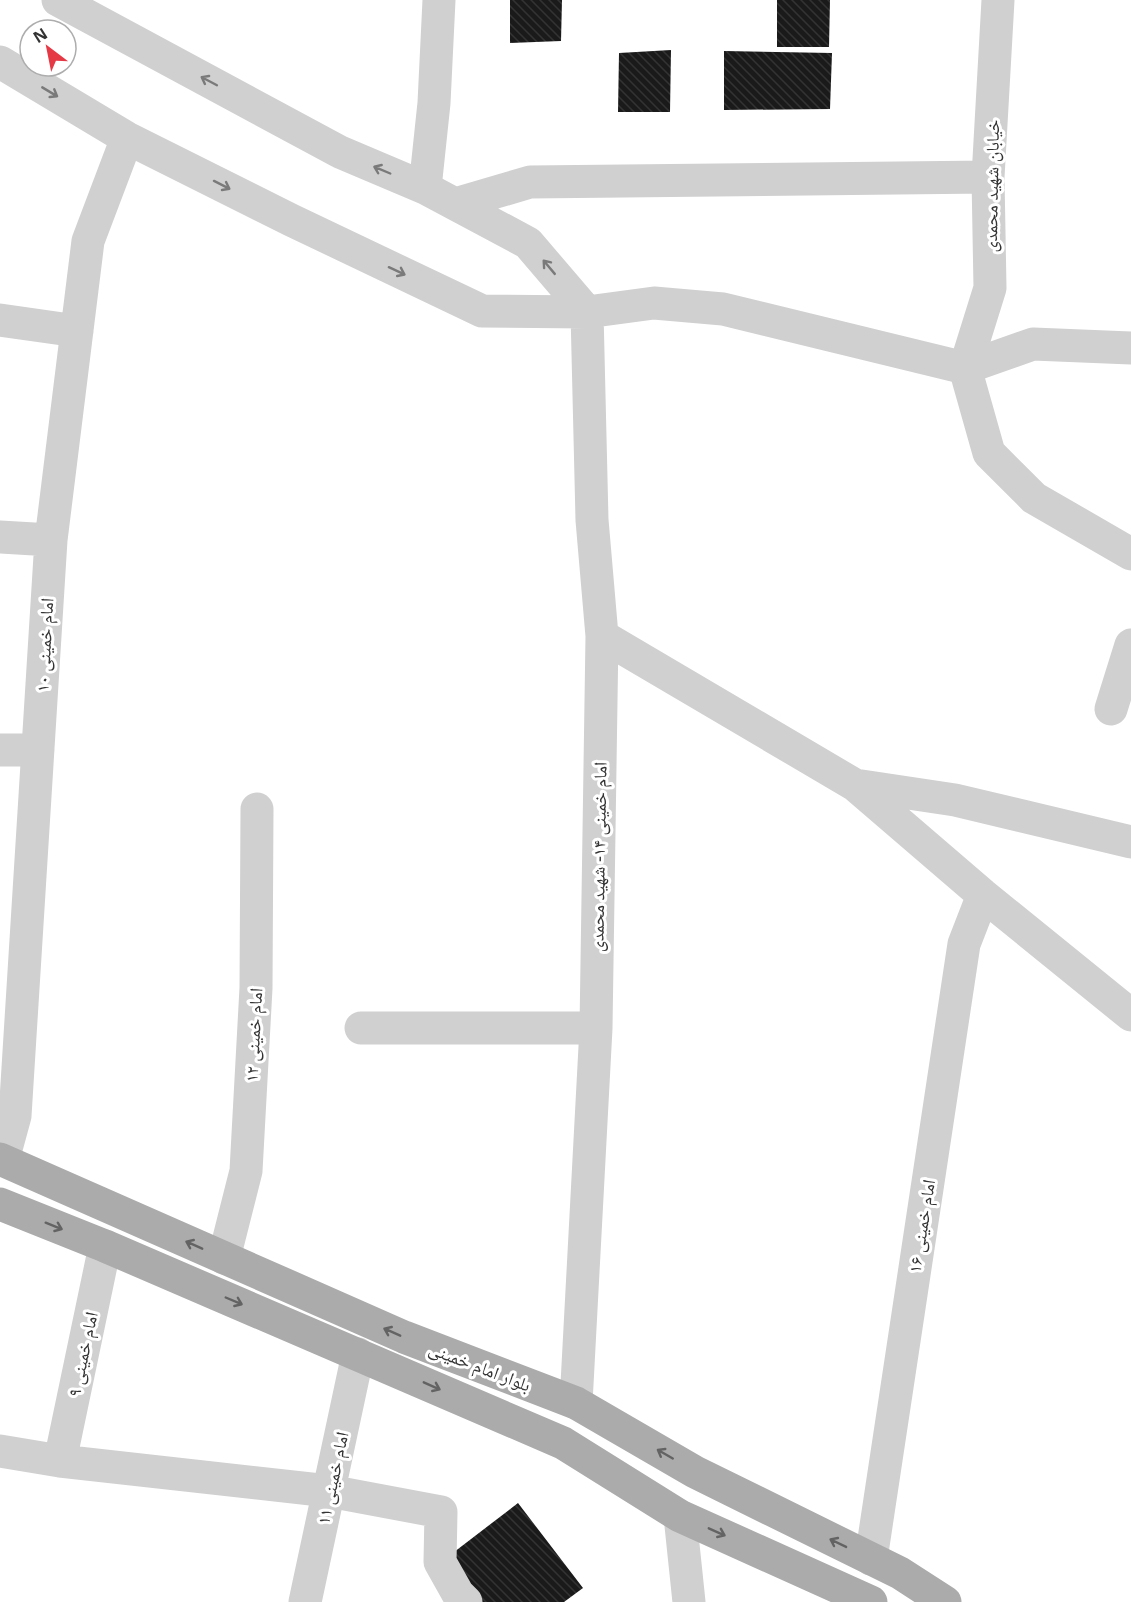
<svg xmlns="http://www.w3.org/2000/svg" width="1131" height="1602" font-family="'Noto Sans','Noto Naskh Arabic',sans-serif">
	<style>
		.building { fill: url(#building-back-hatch) }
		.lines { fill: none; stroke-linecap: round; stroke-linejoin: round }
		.minor { stroke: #d0d0d0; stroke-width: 33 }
		.major { stroke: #ababab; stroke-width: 33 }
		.oneway { stroke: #7a7a7a }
		.oneway2 { stroke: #636363 }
		.labels { text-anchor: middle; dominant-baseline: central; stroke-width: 6; stroke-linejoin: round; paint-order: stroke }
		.street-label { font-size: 18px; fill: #333; stroke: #fff }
	</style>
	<defs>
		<pattern id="building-back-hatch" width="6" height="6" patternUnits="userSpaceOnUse" patternTransform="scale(1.5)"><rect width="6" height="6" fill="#1a1a1a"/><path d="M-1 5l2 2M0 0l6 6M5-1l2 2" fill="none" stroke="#333"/></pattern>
	</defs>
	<rect width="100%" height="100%" fill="#fff"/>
	<path class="building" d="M 510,0 L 562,0 L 561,41 L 510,43 Z
		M 777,0 L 830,0 L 829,47 L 777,47 Z
		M 671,50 L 670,112 L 618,112 L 619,53 Z
		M 724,51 L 832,53 L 830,109 L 724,110 Z
		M 518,1503 L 583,1588 L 564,1602 L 478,1602 L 445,1559 Z"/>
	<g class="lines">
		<path class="minor" d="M 58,0 L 340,152 L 425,188 L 528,243 L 587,312
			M 0,62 L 127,138 L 291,220 L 482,311 L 587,312 L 654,303 L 723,309 L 965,368 L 1033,344 L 1131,348
			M 425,188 L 434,103 L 439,0
			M 455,204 L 530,182 L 988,177
			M 0,320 L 77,331
			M 965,368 L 990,288 L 988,177 L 998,0
			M 965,368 L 989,453 L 1034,498 L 1131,554
			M 0,537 L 51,540
			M 602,636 L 855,785 L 983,895 L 1131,1015
			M 1111,709 L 1131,645
			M 0,750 L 38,750
			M 855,785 L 955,800 L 1131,842
			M 361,1028 L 596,1028
			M 3,1160 L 15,1116 L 51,540 L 88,241 L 127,138
			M 224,1258 L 246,1171 L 256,988 L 257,809
			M 576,1403 L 596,1028 L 602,636 L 592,520 L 587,312
			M 0,1451 L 60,1461 L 329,1491 L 441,1512 L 440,1562 L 458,1594 L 466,1602
			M 60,1461 L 105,1246
			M 680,1516 L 689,1602
			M 871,1559 L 964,944 L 983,895
			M 305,1602 L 358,1354"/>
		<path class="major" d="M 0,1159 L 404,1337 L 576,1403 L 695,1472 L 900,1573 L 945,1602
			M 0,1204 L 105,1246 L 563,1443 L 680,1516 L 871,1602"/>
	</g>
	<defs><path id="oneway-shaft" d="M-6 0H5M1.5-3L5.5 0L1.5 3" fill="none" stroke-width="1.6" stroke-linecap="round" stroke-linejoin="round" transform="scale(1.5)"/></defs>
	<g class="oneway">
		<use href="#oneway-shaft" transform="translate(209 81) rotate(-152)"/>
		<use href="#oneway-shaft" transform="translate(50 92) rotate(31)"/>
		<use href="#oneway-shaft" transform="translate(382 170) rotate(-157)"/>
		<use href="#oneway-shaft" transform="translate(222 185) rotate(27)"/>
		<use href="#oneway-shaft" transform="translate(549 267) rotate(-130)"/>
		<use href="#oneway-shaft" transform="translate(397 271) rotate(25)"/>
	</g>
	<g class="oneway2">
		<use href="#oneway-shaft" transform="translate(54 1226) rotate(22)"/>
		<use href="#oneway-shaft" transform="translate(194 1245) rotate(-156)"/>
		<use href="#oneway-shaft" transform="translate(234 1301) rotate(23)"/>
		<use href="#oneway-shaft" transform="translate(392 1332) rotate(-156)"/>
		<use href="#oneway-shaft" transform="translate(432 1386) rotate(24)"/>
		<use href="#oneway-shaft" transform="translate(665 1454) rotate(-150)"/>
		<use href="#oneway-shaft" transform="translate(717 1532) rotate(24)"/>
		<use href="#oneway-shaft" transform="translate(838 1543) rotate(-154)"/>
	</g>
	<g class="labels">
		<g class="street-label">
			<text transform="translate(991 186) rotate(-89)">خیابان شهید محمدی</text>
			<text transform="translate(44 645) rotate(-87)">امام خمینی ۱۰</text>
			<text transform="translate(598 857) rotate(-89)">امام خمینی ۱۴- شهید محمدی</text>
			<text transform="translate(253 1035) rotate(-87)">امام خمینی ۱۲</text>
			<text transform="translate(921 1226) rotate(-81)">امام خمینی ۱۶</text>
			<text transform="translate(82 1354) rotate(-78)">امام خمینی ۹</text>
			<text transform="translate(480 1366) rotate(21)">بلوار امام خمینی</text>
			<text transform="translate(332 1478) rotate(-78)">امام خمینی ۱۱</text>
		</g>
	</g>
	<g transform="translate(48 48) rotate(328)"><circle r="28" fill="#ffffff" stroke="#adadad" stroke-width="1.5"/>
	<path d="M0-4.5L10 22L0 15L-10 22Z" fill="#e63946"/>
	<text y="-9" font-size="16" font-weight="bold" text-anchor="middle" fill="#333333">N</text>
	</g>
</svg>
